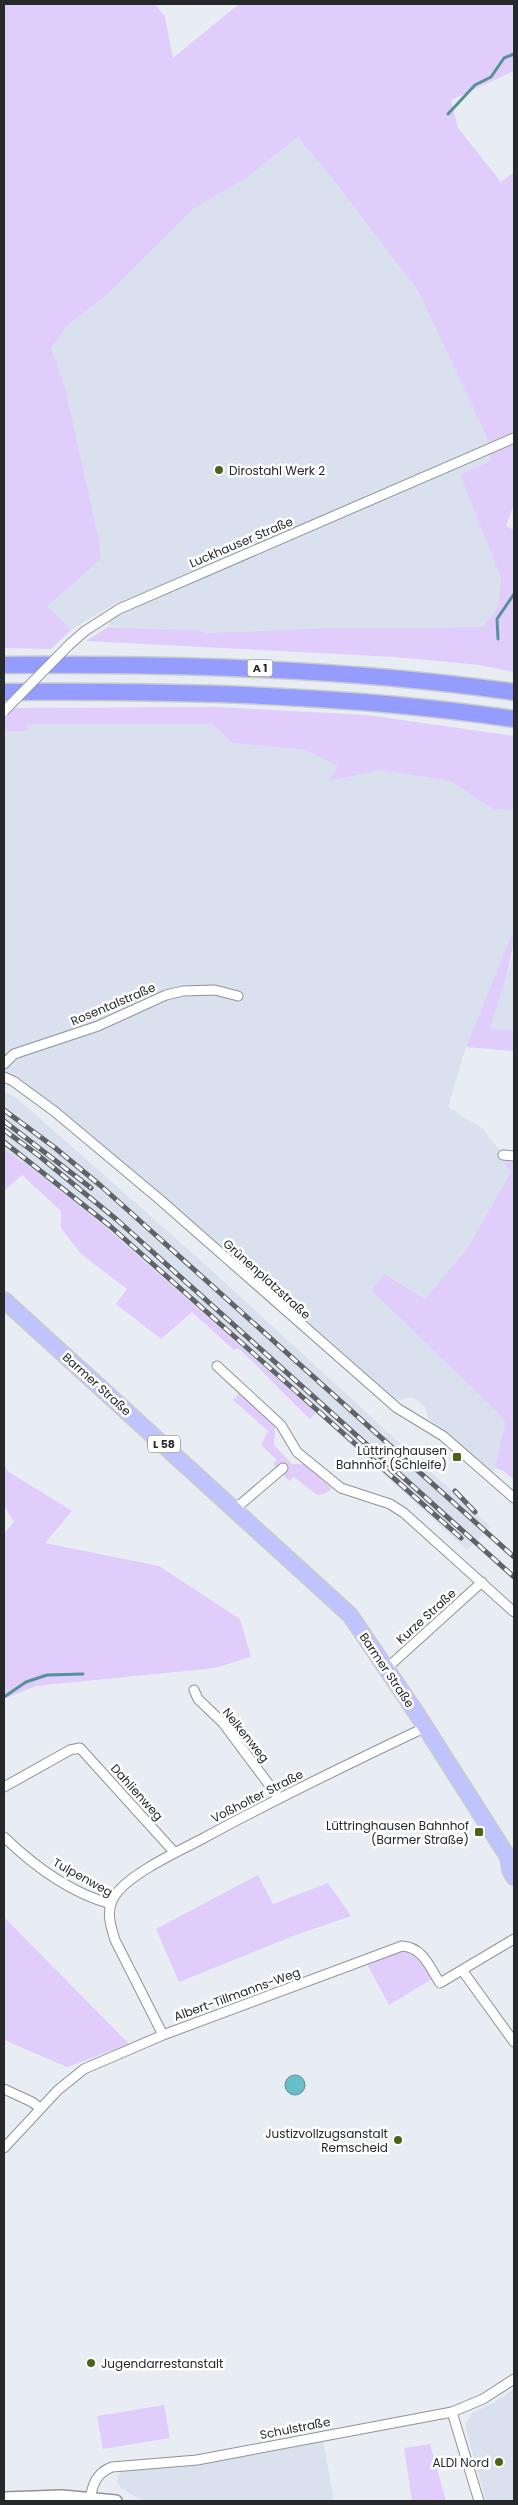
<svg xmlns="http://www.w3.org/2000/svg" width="518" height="2505" font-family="Poppins,sans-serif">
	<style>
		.built { fill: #d8e1ed }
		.green { fill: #e0cdfc }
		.water { fill: #69bfc7; stroke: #559298 }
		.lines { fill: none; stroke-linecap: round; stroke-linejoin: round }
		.stream { stroke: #559298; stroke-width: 3 }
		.minor-casing { stroke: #8e9398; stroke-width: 11 }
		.tertiary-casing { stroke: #8e9398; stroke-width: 14 }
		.primary-casing { stroke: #cbcbcc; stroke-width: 18 }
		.motorway-casing { stroke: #cbcbcc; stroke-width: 19 }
		.minor { stroke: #fff; stroke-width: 9 }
		.tertiary { stroke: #fff; stroke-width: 11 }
		.primary { stroke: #bfc4fe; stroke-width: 15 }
		.motorway { stroke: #949cfd; stroke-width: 16 }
		.rail-casing { stroke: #606367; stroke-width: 5 }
		.rail { stroke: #fff; stroke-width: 3; stroke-dasharray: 9; stroke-linecap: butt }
		.minor-bridge-casing { stroke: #8e9398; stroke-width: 11; stroke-linecap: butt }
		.minor-bridge { stroke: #fff; stroke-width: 9 }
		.poi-dot { fill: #4a6516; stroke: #fff; stroke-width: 2 }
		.labels { text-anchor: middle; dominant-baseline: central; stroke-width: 5; stroke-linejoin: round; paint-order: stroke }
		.shield { fill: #fff; stroke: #67686a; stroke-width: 1 }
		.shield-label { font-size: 11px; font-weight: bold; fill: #26282a }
		.poi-label { font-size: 12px; fill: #26282a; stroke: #fff; text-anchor: end }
		.street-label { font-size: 12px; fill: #26282a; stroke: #fff }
	</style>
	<rect width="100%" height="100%" fill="#e8edf3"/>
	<path class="built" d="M 298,137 L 339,187 L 418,291 L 485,433 L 491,460 L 460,475 L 501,578 L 498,607 L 483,627 L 331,628 L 205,633 L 199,630 L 108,626 L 119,601 L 71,630 L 46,606 L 101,559 L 99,540 L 65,387 L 51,348 L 68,325 L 109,293 L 194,207 L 245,179 Z
		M 26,724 L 212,724 L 232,743 L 305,750 L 338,766 L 330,781 L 381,770 L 450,781 L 493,809 L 514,810 L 514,937 L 512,935 L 466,1047 L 448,1107 L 482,1128 L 502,1153 L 507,1161 L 504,1164 L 511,1172 L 467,1249 L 425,1299 L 386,1274 L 371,1290 L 501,1416 L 505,1425 L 495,1469 L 491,1475 L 428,1418 L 425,1407 L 413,1397 L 392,1401 L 176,1207 L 37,1092 L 15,1077 L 4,1072 L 4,732 L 27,731 Z
		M 514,952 L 514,1030 L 490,1029 Z
		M 4,1091 L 19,1100 L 208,1267 L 491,1527 L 467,1550 L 301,1399 L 105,1227 L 53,1184 L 4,1149 Z
		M 514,2389 L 514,2501 L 486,2501 L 465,2425 L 472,2413 L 495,2402 Z
		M 323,2440 L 334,2501 L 144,2501 L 122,2489 L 117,2482 L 118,2475 L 123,2470 L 194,2465 Z"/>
	<path class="green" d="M 4,4 L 155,4 L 165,17 L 173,58 L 239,4 L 514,4 L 514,71 L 451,100 L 458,128 L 501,182 L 514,172 L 514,504 L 506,526 L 514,530 L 514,672 L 480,665 L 395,657 L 86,641 L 108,627 L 199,630 L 205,633 L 331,628 L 483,627 L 498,607 L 501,578 L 460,475 L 491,460 L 485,433 L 418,291 L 339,187 L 298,137 L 245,179 L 194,208 L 109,293 L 68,325 L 51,348 L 65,387 L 99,540 L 101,559 L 47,606 L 71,630 L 51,649 L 4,648 Z
		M 218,707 L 367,715 L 514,736 L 514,810 L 493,809 L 450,781 L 381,770 L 329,781 L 338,766 L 305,750 L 232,743 L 212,724 L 27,724 L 28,731 L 4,732 L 4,708 Z
		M 512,934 C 518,947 495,1012 490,1029 L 514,1030 L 514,1051 L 466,1047 Z
		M 4,1149 L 53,1184 L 105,1227 L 316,1413 L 310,1419 C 285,1396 263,1370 238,1348 L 234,1350 L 192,1312 L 161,1339 L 116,1304 L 127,1289 L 80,1253 L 61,1228 L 61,1211 L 22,1175 L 4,1191 Z
		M 507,1161 L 514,1162 L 514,1480 L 504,1471 L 495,1468 L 505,1424 L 501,1416 L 371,1290 L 385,1274 L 425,1299 L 467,1249 L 511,1172 L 504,1164 Z
		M 239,1393 L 275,1425 L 274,1445 L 292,1464 L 306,1464 L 332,1489 L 324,1494 L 317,1495 L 294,1477 L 289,1481 L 273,1464 L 277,1460 L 261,1445 L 268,1431 L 233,1400 Z
		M 4,1465 L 9,1472 L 72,1511 L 45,1543 L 159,1566 L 240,1619 L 251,1657 L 215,1668 L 36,1686 L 4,1699 L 4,1533 L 14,1522 L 4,1506 Z
		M 258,1875 L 273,1904 L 328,1883 L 351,1916 L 293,1936 L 179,1982 L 156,1929 Z
		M 4,1917 L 129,2044 L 67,2067 L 4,2040 Z
		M 402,1950 C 418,1953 425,1965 432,1979 L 389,2005 L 367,1964 Z
		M 164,2405 L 170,2438 L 103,2449 L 97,2416 Z
		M 430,2444 L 446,2501 L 412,2501 L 404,2448 Z"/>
	<path class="water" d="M285 2085a10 10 0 1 1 20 0a10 10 0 1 1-20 0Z"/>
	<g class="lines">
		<path class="stream" d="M 448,114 L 475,85 L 491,77 L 504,58 L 514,54
			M 498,639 L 497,619 L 514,594
			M 4,1697 L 26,1682 L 47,1675 L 83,1674"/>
		<g class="minor-casing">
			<path id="minor" d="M 70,644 L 85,631 L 119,609 L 514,438
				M 4,1064 L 14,1054 L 98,1026 L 166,995 L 183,991 L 215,990 L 238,996
				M 4,1077 L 13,1081 L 54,1111 L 158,1198 L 397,1408 L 443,1436 L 514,1498
				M 503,1155 L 514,1156
				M 217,1366 L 281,1425 L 297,1452 L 341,1488 L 390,1504 L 404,1513 L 514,1612
				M 235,1509 L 283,1468
				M 387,1668 L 482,1582
				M 194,1690 L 198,1699 L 223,1723 L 279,1798
				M 4,1787 L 70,1750 L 80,1748 L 175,1853
				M 4,1837 C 33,1865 71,1893 111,1904
				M 462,1970 L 514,2042
				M 163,2035 L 115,1940 C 110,1924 105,1909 116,1894 C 131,1873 179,1851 202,1839 C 275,1799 350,1763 426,1727
				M 4,2089 L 32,2102 L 40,2108
				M 4,2148 L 58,2090 L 84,2069 L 163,2035 L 402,1946 C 423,1947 430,1968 440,1983 L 514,1939
				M 452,2412 L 479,2501
				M 90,2501 C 92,2485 96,2473 112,2467 L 197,2460 L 452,2412 L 483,2399 L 514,2379"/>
		</g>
		<g class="tertiary-casing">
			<path id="tertiary" d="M 4,2498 L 62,2496 L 116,2501"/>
		</g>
		<g class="primary-casing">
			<path id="primary" d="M 4,1300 L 350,1615 L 417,1714 L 508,1857 L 514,1862
				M 508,1857 L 510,1870 L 514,1877"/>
		</g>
		<g class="motorway-casing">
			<path id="motorway" d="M 4,665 C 175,664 345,668 514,692
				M 4,692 C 175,691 345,694 514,719"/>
		</g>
		<use href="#minor" class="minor"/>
		<use href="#tertiary" class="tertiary"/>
		<use href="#primary" class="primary"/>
		<use href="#motorway" class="motorway"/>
		<g class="rail-casing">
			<path id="rail" d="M 4,1110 L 54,1147 L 101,1186 L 514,1557
				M 4,1121 L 91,1188
				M 4,1130 L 38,1155 L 116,1219 L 514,1577
				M 4,1142 L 110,1226 L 461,1538
				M 455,1491 L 475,1512"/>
		</g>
		<use href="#rail" class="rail"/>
		<g class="minor-bridge-casing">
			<path id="minor-bridge" d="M 4,711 L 70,644"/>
		</g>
		<use href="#minor-bridge" class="minor-bridge"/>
	</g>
	<g class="poi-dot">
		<circle cx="219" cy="470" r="5"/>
		<rect x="452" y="1452" width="10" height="10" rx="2.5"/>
		<rect x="474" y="1827" width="10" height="10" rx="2.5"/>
		<circle cx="398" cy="2140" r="5"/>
		<circle cx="91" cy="2363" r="5"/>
		<circle cx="499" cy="2462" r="5"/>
	</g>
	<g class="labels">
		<g class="shield">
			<rect x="247.5" y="659.5" width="25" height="17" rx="4"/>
			<rect x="148" y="1435.5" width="32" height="17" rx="4"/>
		</g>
		<g class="shield-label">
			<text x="260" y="668">A 1</text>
			<text x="164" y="1444">L 58</text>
		</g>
		<g class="poi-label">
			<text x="229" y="470" text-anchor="start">Dirostahl Werk 2</text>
			<text x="447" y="1450">Lüttringhausen<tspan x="447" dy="14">Bahnhof (Schleife)</tspan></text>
			<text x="469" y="1825">Lüttringhausen Bahnhof<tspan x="469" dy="14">(Barmer Straße)</tspan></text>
			<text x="388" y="2133">Justizvollzugsanstalt<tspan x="388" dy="14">Remscheid</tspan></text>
			<text x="101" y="2363" text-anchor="start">Jugendarrestanstalt</text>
			<text x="489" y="2462">ALDI Nord</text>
		</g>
		<g class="street-label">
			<text transform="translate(241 542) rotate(-23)">Luckhauser Straße</text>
			<text transform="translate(113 1004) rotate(-23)">Rosentalstraße</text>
			<text transform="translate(267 1279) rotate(42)">Grünenplatzstraße</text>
			<text transform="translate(97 1384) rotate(42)">Barmer Straße</text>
			<text transform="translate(426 1616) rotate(-42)">Kurze Straße</text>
			<text transform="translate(387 1670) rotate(56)">Barmer Straße</text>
			<text transform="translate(246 1735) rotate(51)">Nelkenweg</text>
			<text transform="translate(137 1792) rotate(48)">Dahlienweg</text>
			<text transform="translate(257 1796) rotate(-27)">Voßholter Straße</text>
			<text transform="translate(83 1877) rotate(29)">Tulpenweg</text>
			<text transform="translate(237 1994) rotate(-20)">Albert-Tillmanns-Weg</text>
			<text transform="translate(295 2428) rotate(-11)">Schulstraße</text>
		</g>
	</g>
	<rect width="518" height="2505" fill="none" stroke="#26282a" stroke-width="10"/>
</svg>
